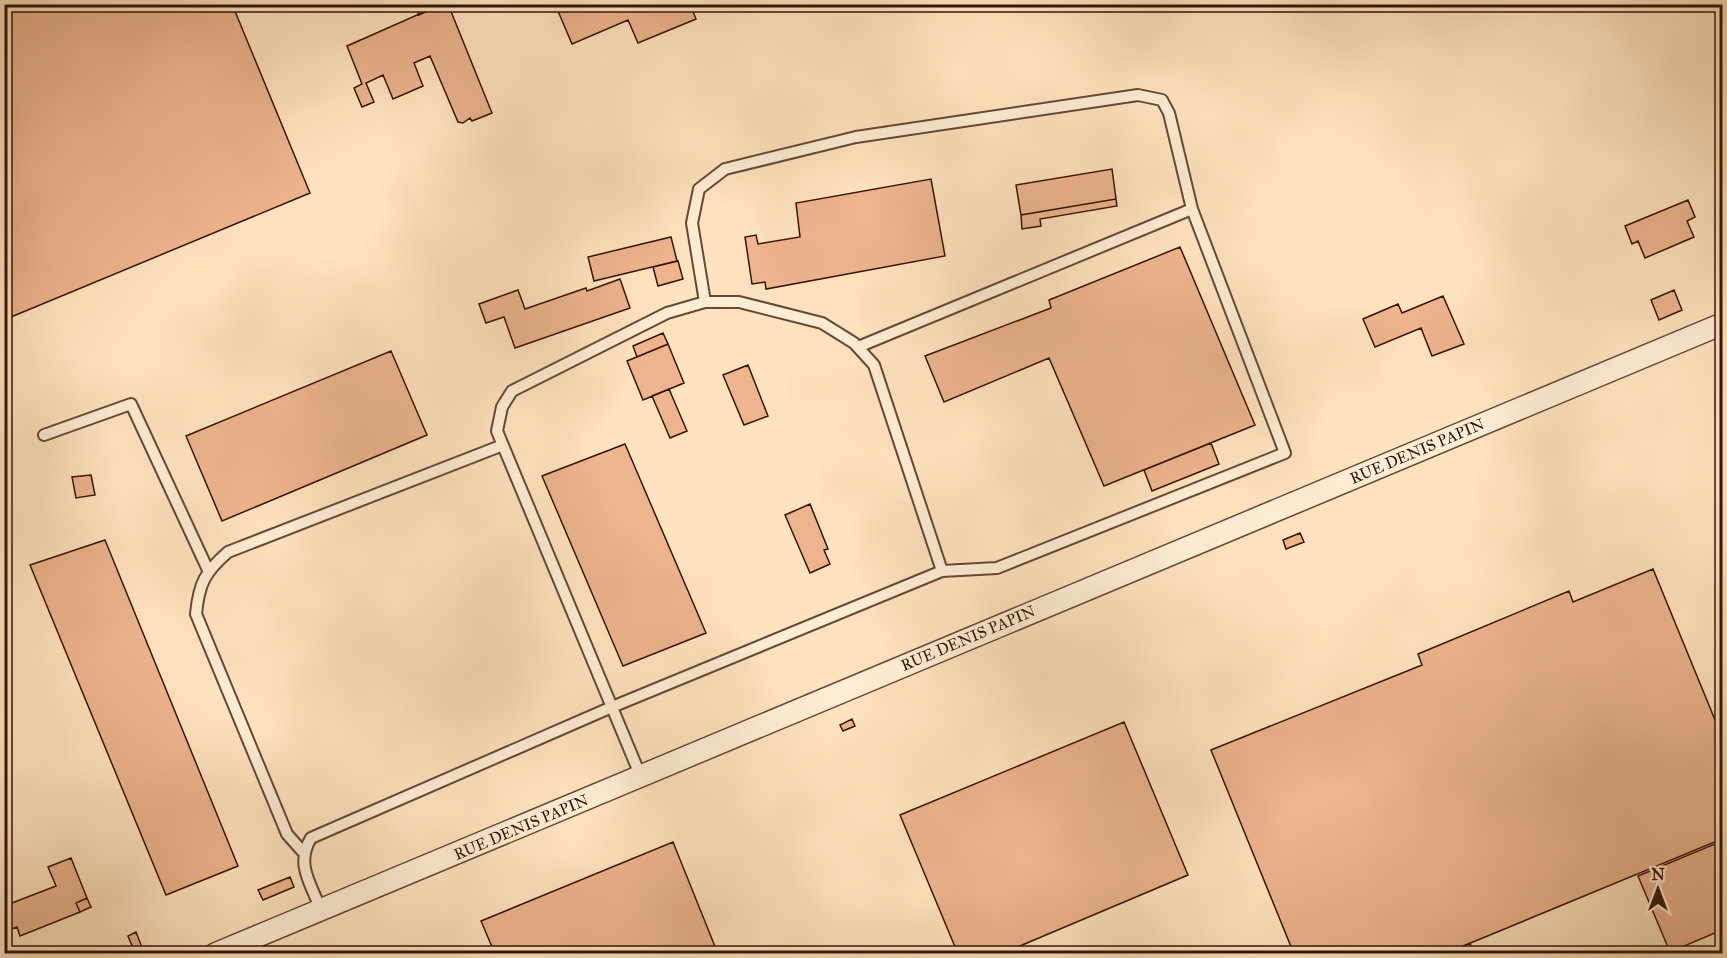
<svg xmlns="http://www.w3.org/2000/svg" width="1727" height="958" font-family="'IM FELL Great Primer',serif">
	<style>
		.building { fill: #edb48d; stroke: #341406; stroke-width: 1.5 }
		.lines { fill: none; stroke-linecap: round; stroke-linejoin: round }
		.service-casing { stroke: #664834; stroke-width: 14 }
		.minor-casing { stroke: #664834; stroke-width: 24 }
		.service { stroke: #feedd5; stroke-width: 10 }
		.minor { stroke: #feedd5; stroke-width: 21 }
		.labels { text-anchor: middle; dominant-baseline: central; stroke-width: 6; stroke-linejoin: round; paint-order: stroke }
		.street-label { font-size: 16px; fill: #341406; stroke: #feedd5 }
	</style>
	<rect width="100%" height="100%" fill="#fee3be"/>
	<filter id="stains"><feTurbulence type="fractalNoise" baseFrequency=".00333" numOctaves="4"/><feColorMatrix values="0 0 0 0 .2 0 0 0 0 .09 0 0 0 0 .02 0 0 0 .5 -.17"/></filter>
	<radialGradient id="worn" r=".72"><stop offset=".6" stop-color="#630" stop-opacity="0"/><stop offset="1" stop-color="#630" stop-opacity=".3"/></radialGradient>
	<path class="building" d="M 4,4 L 232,4 L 310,193 L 11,317 L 4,303 Z
		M 415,4 L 442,4 L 419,15 Z
		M 442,4 L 448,4 L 492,113 L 472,121 L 470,118 L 463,123 L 458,122 L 430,56 L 414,63 L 423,86 L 393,99 L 383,75 L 366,83 L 374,102 L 362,107 L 354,88 L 362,84 L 347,46 Z
		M 555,4 L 690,4 L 696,19 L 638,43 L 628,20 L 572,44 Z
		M 1112,169 L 1116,199 L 1021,215 L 1016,185 Z
		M 931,179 L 945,256 L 766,289 L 765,282 L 752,284 L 745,237 L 756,235 L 758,244 L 800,237 L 796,203 Z
		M 1116,199 L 1117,206 L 1040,219 L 1041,226 L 1022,229 L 1021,215 Z
		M 1688,200 L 1695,217 L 1687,221 L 1694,237 L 1645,258 L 1638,241 L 1632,244 L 1625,226 Z
		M 671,237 L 677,261 L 594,281 L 588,257 Z
		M 1180,247 L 1255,425 L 1104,486 L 1049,358 L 944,402 L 925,356 L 1051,308 L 1049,300 Z
		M 678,261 L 683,279 L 658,286 L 653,267 Z
		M 620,279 L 630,308 L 515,348 L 504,317 L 486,323 L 479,304 L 518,290 L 525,309 L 586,288 L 587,291 Z
		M 1674,290 L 1682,310 L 1659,320 L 1651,300 Z
		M 1443,296 L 1464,344 L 1432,356 L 1421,328 L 1375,347 L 1363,319 L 1398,304 L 1402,313 Z
		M 663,333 L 668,344 L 637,357 L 633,346 Z
		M 668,344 L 684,383 L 643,400 L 627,361 Z
		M 391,351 L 427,435 L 222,521 L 186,436 Z
		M 748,365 L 768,416 L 744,425 L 723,375 Z
		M 669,389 L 687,431 L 670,438 L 652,396 Z
		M 1211,443 L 1219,464 L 1152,491 L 1144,470 Z
		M 625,444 L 706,633 L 623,666 L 542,476 Z
		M 91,475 L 95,495 L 76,498 L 72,477 Z
		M 810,504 L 828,549 L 824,550 L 830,564 L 810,573 L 785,515 Z
		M 1300,533 L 1304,542 L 1286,549 L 1283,540 Z
		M 105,540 L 238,866 L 166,895 L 30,565 Z
		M 1653,569 L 1722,737 L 1722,839 L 1444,954 L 1294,954 L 1211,750 L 1422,665 L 1418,654 L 1569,591 L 1573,602 Z
		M 852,719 L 855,726 L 843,731 L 840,725 Z
		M 1124,722 L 1188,875 L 1001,954 L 958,954 L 900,815 Z
		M 1722,841 L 1722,930 L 1670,952 L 1638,876 Z
		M 673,842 L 718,954 L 495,954 L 481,921 Z
		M 71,858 L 87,898 L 76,903 L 80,912 L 20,936 L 17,927 L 4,932 L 4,906 L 56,886 L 48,867 Z
		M 290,877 L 294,887 L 263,900 L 258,890 Z
		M 87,898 L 91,907 L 80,912 L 76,903 Z
		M 136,932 L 143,950 L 135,953 L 128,936 Z
		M 1470,943 L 1474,954 L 1444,954 Z"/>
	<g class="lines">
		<g class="service-casing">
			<path id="service" d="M 705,302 L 692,223 L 699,189 L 725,169 L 856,137 L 1138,95 L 1162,100 L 1169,113 L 1192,209 L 1285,453 L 997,568 L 942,571
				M 858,347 L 1192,209
				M 44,435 L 131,404 L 208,570
				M 303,852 L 287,834 L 196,614 C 199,583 205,572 228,552 L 503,445
				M 321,910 C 311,884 295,864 311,838 L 612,707 L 942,571 L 874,365 L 854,343 L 822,323 L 739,302 L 705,302 L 667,313 L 512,391 L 502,407 L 497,431 L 641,777"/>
		</g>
		<g class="minor-casing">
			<path id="minor" d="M 215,954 L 1722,324"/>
		</g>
		<use href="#service" class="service"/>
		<use href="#minor" class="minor"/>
	</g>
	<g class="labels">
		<g class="street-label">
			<text transform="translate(1417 451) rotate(-23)">RUE DENIS PAPIN</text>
			<text transform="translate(968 638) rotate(-23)">RUE DENIS PAPIN</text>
			<text transform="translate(521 827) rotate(-23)">RUE DENIS PAPIN</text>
		</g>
	</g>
	<rect width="1727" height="958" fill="none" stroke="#fee3be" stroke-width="24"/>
	<rect x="6" y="6" width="1715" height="946" fill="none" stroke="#341406" stroke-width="3"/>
	<rect x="12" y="12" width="1703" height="934" fill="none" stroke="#341406" stroke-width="1.5"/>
	<g transform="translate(1658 889)" stroke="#feedd5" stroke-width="4.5" paint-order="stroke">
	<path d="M0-4.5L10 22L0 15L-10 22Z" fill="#341406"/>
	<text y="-9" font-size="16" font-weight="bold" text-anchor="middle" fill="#341406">N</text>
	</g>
	<rect width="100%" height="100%" filter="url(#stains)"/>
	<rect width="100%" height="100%" fill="url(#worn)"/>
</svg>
